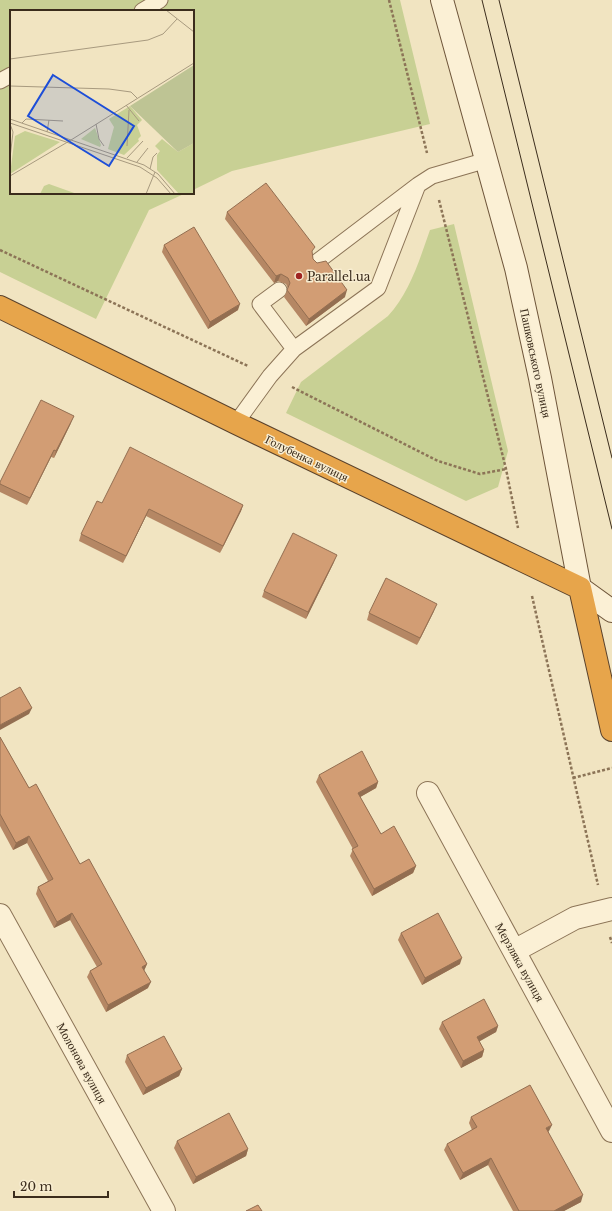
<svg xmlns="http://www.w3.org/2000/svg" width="612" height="1211" font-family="'Libre Baskerville',serif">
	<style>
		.green { fill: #c8d094 }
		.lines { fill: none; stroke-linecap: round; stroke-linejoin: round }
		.lane-casing { stroke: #8c7457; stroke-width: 17 }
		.street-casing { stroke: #8c7457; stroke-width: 24 }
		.secondary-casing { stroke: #6e553a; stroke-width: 24 }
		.highway-casing { stroke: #5a422c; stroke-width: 24 }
		.path { stroke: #8c7457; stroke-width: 2.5; stroke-dasharray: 3 2; stroke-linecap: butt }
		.lane { stroke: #fbf0d5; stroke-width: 15 }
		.street { stroke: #fbf0d5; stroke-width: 22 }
		.secondary { stroke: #fbf0d5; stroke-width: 22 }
		.highway { stroke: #e7a54b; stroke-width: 22 }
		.tram { stroke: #3b2c1c; stroke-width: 1 }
		.wall { fill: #b58764 }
		.shaded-wall { fill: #936e51 }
		.building { fill: #d29d74; stroke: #936e51 }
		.poi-dot { fill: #a02422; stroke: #f8edd1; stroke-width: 1.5 }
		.labels { text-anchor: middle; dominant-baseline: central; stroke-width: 3; stroke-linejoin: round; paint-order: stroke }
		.poi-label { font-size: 12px; fill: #3b2c1c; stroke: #f8edd1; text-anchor: start }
		.street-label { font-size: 12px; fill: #3b2c1c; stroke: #f8edd1 }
		.inset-road { fill: none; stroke: #a89a7f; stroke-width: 1 }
		.view { fill: #1d4ed8; fill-opacity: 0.15; stroke: #1d4ed8; stroke-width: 2 }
		.inset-edge { fill: none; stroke: #3b2c1c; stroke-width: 2 }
	</style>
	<rect width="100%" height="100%" fill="#f1e4c1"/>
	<path class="green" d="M 0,0 L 400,0 L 430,124 L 232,171 L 193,190 L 193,11 L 11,11 L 11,193 L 186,193 L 149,210 L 96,319 L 0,272 Z
		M 454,224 L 508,451 L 498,487 L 466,501 L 286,413 L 301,382 L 388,316 C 410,292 419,261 430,230 Z"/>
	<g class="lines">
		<g class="lane-casing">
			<path id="lane" d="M 142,11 L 160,0
				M 0,81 L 11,75
				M 318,261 L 418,185 L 432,176 L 487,160
				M 279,290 L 260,304 L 294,349
				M 236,423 L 270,376 L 294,349 L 378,288 L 418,185"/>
		</g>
		<g class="street-casing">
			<path id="street" d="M 428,793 L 612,1131
				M 0,915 L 164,1211
				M 514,951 L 575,918 L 612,909"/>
		</g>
		<g class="secondary-casing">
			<path id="secondary" d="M 442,0 L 516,268 L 540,378 L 580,588 L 612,611"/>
		</g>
		<g class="highway-casing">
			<path id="highway" d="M 0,307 L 236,423 L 580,588 L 612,730"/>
		</g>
		<path class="path" d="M 389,0 L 427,153
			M 439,200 L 506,469 L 518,528
			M 0,250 L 248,366
			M 292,387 L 438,461 L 480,474 L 506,469
			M 532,596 L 598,885
			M 573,778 L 612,768
			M 610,937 L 612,943"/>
		<use href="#lane" class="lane"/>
		<use href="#street" class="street"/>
		<use href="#secondary" class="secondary"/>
		<use href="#highway" class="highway"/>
		<path class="tram" d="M 482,0 L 612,529
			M 499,0 L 612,458"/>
	</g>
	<path class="wall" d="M 227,212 L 312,254 L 313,259 L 317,263 L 345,297 L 306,326 L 284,297 L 288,289 L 286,284 L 278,281 L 274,283 L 225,219 Z
		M 164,245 L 238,310 L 208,329 L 162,252 Z
		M 71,423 L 54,458 L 51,457 L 27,505 L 0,492 L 0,482 Z
		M 102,503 L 243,505 L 241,511 L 220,553 L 146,516 L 123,563 L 79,541 L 81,534 Z
		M 334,562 L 306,619 L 262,597 L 264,591 Z
		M 434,611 L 417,645 L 367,620 L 369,613 Z
		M 0,737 L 29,788 L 147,964 L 144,970 L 148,988 L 106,1012 L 87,977 L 90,971 L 97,967 L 70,920 L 54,928 L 36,894 L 38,887 L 48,881 L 27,843 L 13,850 L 0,826 Z
		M 319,775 L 378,782 L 376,788 L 360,797 L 381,834 L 416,866 L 413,873 L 372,896 L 350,856 L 353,849 L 316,782 Z
		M 401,933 L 460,964 L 422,985 L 398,940 Z
		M 442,1022 L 498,1026 L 496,1032 L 479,1041 L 484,1050 L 482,1057 L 461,1068 L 439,1029 Z
		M 127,1055 L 182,1069 L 179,1076 L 143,1095 L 125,1062 Z
		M 471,1117 L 549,1131 L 548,1132 L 581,1202 L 564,1211 L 513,1211 L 488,1165 L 460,1180 L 444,1150 L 447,1144 L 472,1130 L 469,1123 Z
		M 177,1141 L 248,1149 L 246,1156 L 193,1184 L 174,1148 Z"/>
	<path class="shaded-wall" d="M 281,274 L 278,281 L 274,283 L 276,276 Z
		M 347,290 L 345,297 L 306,326 L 309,319 Z
		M 240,304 L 238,310 L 208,329 L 210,322 Z
		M 74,416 L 71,423 L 54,458 L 56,451 Z
		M 54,450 L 51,457 L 27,505 L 30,498 Z
		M 243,505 L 241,511 L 220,553 L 223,546 Z
		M 149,509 L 146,516 L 123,563 L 126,556 Z
		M 337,555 L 334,562 L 306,619 L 308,612 Z
		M 437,604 L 434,611 L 417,645 L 420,638 Z
		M 32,708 L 29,714 L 0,730 L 0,725 Z
		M 378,782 L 376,788 L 355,800 L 358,793 Z
		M 29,836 L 27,843 L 13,850 L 16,843 Z
		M 416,866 L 413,873 L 372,896 L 374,889 Z
		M 72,913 L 70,920 L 54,928 L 57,922 Z
		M 462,958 L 460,964 L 422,985 L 425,978 Z
		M 147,964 L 144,971 L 142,967 Z
		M 151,982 L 148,988 L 106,1012 L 108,1005 Z
		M 498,1026 L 496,1032 L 475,1044 L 477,1037 Z
		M 484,1050 L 482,1057 L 461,1068 L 463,1061 Z
		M 182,1069 L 179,1076 L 143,1095 L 146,1088 Z
		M 552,1125 L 549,1131 L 543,1135 L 546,1128 Z
		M 248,1149 L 246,1156 L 193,1184 L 196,1177 Z
		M 491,1158 L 488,1165 L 460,1180 L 463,1173 Z
		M 583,1195 L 581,1202 L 564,1211 L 554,1211 Z"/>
	<path class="building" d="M 266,183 L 315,247 L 312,251 L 313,259 L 317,263 L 326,261 L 347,290 L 309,319 L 287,290 L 290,283 L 288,278 L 281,274 L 276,276 L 227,212 Z
		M 194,227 L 240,304 L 210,322 L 164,245 Z
		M 41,400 L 74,416 L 56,451 L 54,450 L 30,498 L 0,484 L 0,482 Z
		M 130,447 L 243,505 L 223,546 L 149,509 L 126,556 L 81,534 L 97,501 L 102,503 Z
		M 293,533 L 337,555 L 308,612 L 264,591 Z
		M 386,578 L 437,604 L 420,638 L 369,613 Z
		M 20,687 L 32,708 L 0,725 L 0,698 Z
		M 0,737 L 29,788 L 36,784 L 80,864 L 89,859 L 147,964 L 142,967 L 151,982 L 108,1005 L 90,971 L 102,964 L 72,913 L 57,922 L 38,887 L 53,879 L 29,836 L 16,843 L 0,814 Z
		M 362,751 L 378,782 L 358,793 L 381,834 L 394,826 L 416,866 L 374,889 L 352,849 L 358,846 L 319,775 Z
		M 438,913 L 462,958 L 425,978 L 401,933 Z
		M 484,999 L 498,1026 L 477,1037 L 484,1050 L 463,1061 L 442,1022 Z
		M 164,1036 L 182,1069 L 146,1088 L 127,1055 Z
		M 530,1085 L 552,1125 L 546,1128 L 583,1195 L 554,1211 L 519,1211 L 491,1158 L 463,1173 L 447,1144 L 477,1127 L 471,1117 Z
		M 229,1113 L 248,1149 L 196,1177 L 177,1141 Z
		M 258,1205 L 262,1211 L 246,1211 Z"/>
	<circle class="poi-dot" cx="299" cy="276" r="4"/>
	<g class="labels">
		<g class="poi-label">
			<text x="307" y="276">Parallel.ua</text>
		</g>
		<g class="street-label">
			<text transform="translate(536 363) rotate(78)">Пашковського вулиця</text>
			<text transform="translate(307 458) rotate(26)">Голубенка вулиця</text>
			<text transform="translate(520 962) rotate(61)">Мерзляка вулиця</text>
			<text transform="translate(82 1063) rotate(61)">Молонова вулиця</text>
		</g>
	</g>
	<g transform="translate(10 10)">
		<rect width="184" height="184" fill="#f1e4c1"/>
		<path d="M 120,96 L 132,110 L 127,115 L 131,126 L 128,129 L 129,131 L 114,145 L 98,139 L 104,117 L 99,109 ZM 85,118 L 91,135 L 90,137 L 71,129 ZM 15,121 L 50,132 L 0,164 L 5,126 ZM 152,129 L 168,142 L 184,133 L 184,184 L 169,184 L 147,160 L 147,145 L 150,141 L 145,136 ZM 39,174 L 67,184 L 30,184 L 34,176 Z" fill="#c8d094"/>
		<path d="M 184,55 L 184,133 L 168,142 L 120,96 Z" fill="#bec494"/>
		<path class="inset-road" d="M 156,0 L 184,22M 0,49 L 138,30 L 153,24 L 167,9M 0,76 L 99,79 L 121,82 L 127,88M 116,95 L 129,111M 0,109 L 61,130 L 184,53M 0,113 L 130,157 L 147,168 L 161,184M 12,113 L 16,109 L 53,111M 0,114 L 3,122 L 0,148M 86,114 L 89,129 L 94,136M 37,122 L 39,110M 117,136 L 119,100M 117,148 L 133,131M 127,152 L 138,138M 140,159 L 143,147 L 147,143M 0,166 L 61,130 L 134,155 L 148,164 L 165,184M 136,184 L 145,162"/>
		<path class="view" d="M 43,65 L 124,116 L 99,156 L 18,106 Z"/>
		<rect width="184" height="184" class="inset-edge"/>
	</g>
	<path d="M14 1191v6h94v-6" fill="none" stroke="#3b2c1c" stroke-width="2"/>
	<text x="20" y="1191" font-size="12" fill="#3b2c1c" stroke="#f8edd1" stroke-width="3" paint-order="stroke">20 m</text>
</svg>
